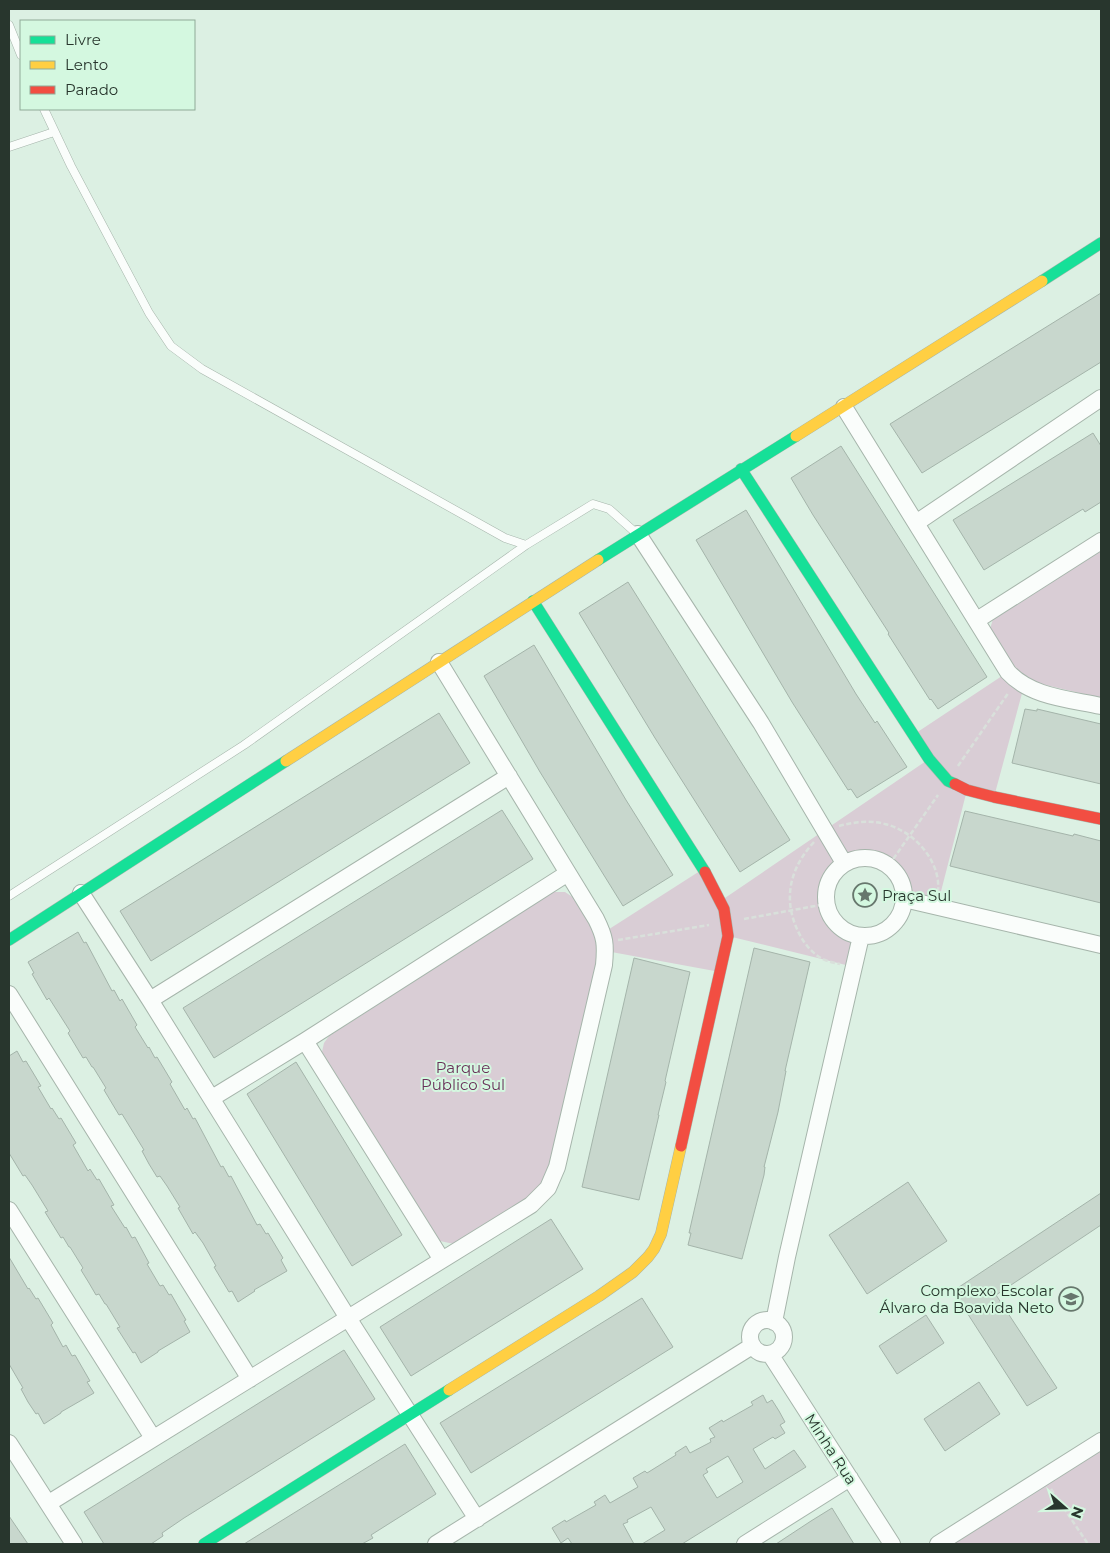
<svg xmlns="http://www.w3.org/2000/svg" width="1110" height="1553" font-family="Montserrat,sans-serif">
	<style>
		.green { fill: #d9cdd5 }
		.building { fill: #c8d7cd; stroke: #a4b4aa; fill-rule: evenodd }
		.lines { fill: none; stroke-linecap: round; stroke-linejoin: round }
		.lane-casing { stroke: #a6b5ab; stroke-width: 9 }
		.street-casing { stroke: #a6b5ab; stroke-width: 18 }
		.fast-casing { stroke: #a6b5ab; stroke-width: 12 }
		.slow-casing { stroke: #a6b5ab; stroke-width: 12 }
		.jam-casing { stroke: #a6b5ab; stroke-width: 12 }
		.path { stroke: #d9e0db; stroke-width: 2.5; stroke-dasharray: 5 2.5; stroke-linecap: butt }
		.lane { stroke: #fafdfb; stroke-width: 8 }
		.street { stroke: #fafdfb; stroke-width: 16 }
		.fast { stroke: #16e098; stroke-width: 11 }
		.slow { stroke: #ffcf43; stroke-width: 11 }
		.jam { stroke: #f24e42; stroke-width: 11 }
		.labels { text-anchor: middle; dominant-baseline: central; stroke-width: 4; stroke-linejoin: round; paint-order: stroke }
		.poi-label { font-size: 15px; fill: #28362d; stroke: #d4f8e0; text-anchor: start }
		.park-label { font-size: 15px; fill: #693059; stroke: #d4f8e0 }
		.street-label { font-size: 15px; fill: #28362d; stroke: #d4f8e0 }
	</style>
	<rect width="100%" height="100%" fill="#dcf0e3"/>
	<path class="green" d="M 1101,550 L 1101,698 L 1041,684 L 1024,686 L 994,797 L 967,790 L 937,907 L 904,899 C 897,830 808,856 829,911 C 834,926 847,932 861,936 L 854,967 L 728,936 L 720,972 L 606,951 L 551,1162 L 542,1183 L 530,1197 L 454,1244 L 440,1241 L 322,1052 L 324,1043 L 329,1036 L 553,892 L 565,892 L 574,898 L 603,933 L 703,869 L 722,900 L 929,759 L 913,735 L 1008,672 L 990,629 L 993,619 Z
		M 1101,1441 L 1101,1544 L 938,1544 Z"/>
	<path class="building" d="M 1101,293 L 1101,362 L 922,473 L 890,424 Z
		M 1093,433 L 1101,446 L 1101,502 L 1085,512 L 1083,509 L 984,570 L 953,520 Z
		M 841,446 L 987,677 L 938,709 L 931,699 L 930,700 L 888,634 L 889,633 L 813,515 L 791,478 Z
		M 746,510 L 856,694 L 875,723 L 877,721 L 907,767 L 857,798 L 851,789 L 848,790 L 792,702 L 696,540 Z
		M 628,582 L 790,840 L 740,872 L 655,738 L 579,613 Z
		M 534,645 L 626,800 L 673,875 L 623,906 L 540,772 L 484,676 Z
		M 1025,709 L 1037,711 L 1037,709 L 1101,724 L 1101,784 L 1012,763 Z
		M 439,713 L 470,763 L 151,961 L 120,911 Z
		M 502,810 L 533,859 L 214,1058 L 183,1008 Z
		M 965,811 L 1073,836 L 1074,834 L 1101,841 L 1101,903 L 950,866 Z
		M 78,932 L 84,943 L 86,942 L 112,991 L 114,990 L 120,1001 L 122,999 L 137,1025 L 135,1027 L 148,1048 L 149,1047 L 155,1058 L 157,1057 L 172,1082 L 170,1084 L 185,1110 L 187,1108 L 193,1119 L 195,1118 L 221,1167 L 223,1166 L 229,1177 L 231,1176 L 257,1225 L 260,1224 L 266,1234 L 268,1233 L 283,1258 L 281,1260 L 287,1271 L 254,1290 L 255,1291 L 238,1302 L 232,1291 L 229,1292 L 214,1267 L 216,1266 L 203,1243 L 195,1232 L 193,1234 L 178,1208 L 180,1207 L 167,1186 L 160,1176 L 157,1177 L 149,1164 L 142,1151 L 144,1150 L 122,1114 L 119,1115 L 104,1090 L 106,1088 L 93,1067 L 92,1067 L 86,1057 L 83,1058 L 68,1033 L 70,1031 L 49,998 L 47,1000 L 32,974 L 34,973 L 28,962 Z
		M 754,948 L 810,962 L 785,1071 L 786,1071 L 778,1112 L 764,1167 L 765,1167 L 764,1175 L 742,1259 L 688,1245 L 691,1233 L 689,1233 Z
		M 634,958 L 690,972 L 665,1081 L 666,1082 L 658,1115 L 659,1115 L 639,1200 L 582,1187 Z
		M 17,1051 L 23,1062 L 26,1061 L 41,1086 L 38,1087 L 51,1109 L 52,1108 L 59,1119 L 61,1118 L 76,1143 L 73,1145 L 88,1171 L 90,1169 L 97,1180 L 99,1179 L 114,1205 L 111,1206 L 125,1228 L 126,1227 L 132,1238 L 135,1237 L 149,1263 L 147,1264 L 160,1286 L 163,1285 L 169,1295 L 171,1294 L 186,1320 L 184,1321 L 190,1332 L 158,1351 L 158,1352 L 141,1363 L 135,1352 L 133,1353 L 117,1328 L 120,1327 L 106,1304 L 105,1304 L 99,1294 L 96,1295 L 89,1283 L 81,1270 L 83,1268 L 70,1247 L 69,1247 L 63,1237 L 61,1238 L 45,1212 L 48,1211 L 32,1185 L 25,1175 L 23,1176 L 9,1153 L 9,1056 Z
		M 296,1062 L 402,1235 L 352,1266 L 247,1094 Z
		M 908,1182 L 947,1241 L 867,1294 L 829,1235 Z
		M 1101,1193 L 1101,1225 L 996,1295 L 1057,1388 L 1027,1406 L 953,1291 Z
		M 551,1219 L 583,1269 L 411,1376 L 380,1327 Z
		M 9,1257 L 28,1289 L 29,1288 L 36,1299 L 38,1298 L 53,1323 L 51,1325 L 63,1347 L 66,1345 L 72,1356 L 75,1355 L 90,1381 L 87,1382 L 94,1393 L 61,1412 L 61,1413 L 44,1424 L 38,1413 L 36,1414 L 28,1402 L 21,1389 L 23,1388 L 9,1364 Z
		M 642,1298 L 673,1347 L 471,1473 L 440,1423 Z
		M 926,1315 L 944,1343 L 897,1374 L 879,1346 Z
		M 344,1350 L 375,1399 L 184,1518 L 162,1533 L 163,1536 L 151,1544 L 104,1544 L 84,1512 Z
		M 979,1382 L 1000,1414 L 945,1451 L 924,1419 Z
		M 763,1395 L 767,1403 L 772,1400 L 779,1411 L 785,1422 L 780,1425 L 785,1433 L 775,1439 L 773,1437 L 753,1449 L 765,1469 L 794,1450 L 806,1467 L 682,1544 L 642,1544 L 665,1530 L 651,1507 L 627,1520 L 628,1522 L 623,1524 L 634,1544 L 572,1544 L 568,1538 L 561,1543 L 552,1528 L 565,1520 L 566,1522 L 596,1505 L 594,1502 L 605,1495 L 610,1503 L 638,1487 L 633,1478 L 645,1471 L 647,1473 L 676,1455 L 675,1453 L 686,1446 L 690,1453 L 711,1442 L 710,1439 L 715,1437 L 709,1428 L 722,1420 L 723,1422 L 753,1405 L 751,1402 ZM 728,1456 L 743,1482 L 717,1498 L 703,1475 L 708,1472 L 706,1469 Z
		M 405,1444 L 436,1494 L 371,1535 L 373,1538 L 362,1544 L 244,1544 Z
		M 832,1508 L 854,1544 L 776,1544 L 811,1521 Z
		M 9,1516 L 28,1544 L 9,1544 Z"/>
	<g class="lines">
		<g class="lane-casing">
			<path id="lane" d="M 9,25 L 21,55
				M 44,109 L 71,166 L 149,313 L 171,346 L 202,369 L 505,538 L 526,545 L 593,504 L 609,509 L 636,533
				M 9,147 L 54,132
				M 9,896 L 244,745 L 526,545"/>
		</g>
		<g class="street-casing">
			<path id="street" d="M 844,407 L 1008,672 C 1031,697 1069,699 1101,706
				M 916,523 L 1101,398
				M 638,534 L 761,723 L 844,863
				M 977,620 L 1101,541
				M826 897a39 39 0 1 1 78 0a39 39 0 1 1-78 0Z
				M 81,893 L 150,1000 L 348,1318 L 477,1519
				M 904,899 L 1101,945
				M 9,994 L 250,1379
				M 150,1000 L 509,776
				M 305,1041 L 442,1260
				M 212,1098 L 305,1041 L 568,873
				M 9,1210 L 153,1438
				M750 1337a17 17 0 1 1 34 0a17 17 0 1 1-34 0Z
				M 774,1322 L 787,1257 L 861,936
				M 770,1354 L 892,1544
				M 9,1443 L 74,1544
				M 49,1503 L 531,1205 L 548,1188 L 557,1167 L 604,965 C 606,944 605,937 596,919 L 439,662
				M 436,1544 L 752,1346
				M 745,1544 L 850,1478
				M 938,1544 L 1101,1441"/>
		</g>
		<g class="fast-casing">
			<path id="fast" d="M 1042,281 L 1101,243
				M 741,469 L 929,759 L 948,781 L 955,784
				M 598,560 L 796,436
				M 533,601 L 705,872
				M 9,940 L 286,761
				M 204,1544 L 449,1390"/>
		</g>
		<g class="slow-casing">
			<path id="slow" d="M 796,436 L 1042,281
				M 286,761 L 598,560
				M 449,1390 L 599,1296 L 633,1272 L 648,1257 L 654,1249 L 661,1234 L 681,1146"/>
		</g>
		<g class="jam-casing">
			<path id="jam" d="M 955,784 L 967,790 L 994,797 L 1101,819
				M 681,1146 L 728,936 L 724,909 L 705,872"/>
		</g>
		<path class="path" d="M 958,766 L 1009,692
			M 839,826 C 854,822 870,820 885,824 C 914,831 941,861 938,891
			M 814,842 C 788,870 782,903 801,937 C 806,946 815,956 825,960 C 830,962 835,963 840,964
			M 889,865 L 938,795
			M 744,919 L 826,904
			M 618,940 L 709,925
			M 1051,1489 L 1088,1544"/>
		<use href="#lane" class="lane"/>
		<use href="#street" class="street"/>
		<use href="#fast" class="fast"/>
		<use href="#slow" class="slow"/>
		<use href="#jam" class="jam"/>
	</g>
	<defs>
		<g id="sight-ring" transform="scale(1.25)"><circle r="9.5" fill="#d4f8e0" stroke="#67776d" stroke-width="1.5"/><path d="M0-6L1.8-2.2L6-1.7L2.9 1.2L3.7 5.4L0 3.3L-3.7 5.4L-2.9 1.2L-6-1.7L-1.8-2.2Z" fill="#67776d"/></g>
		<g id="school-ring" transform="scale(1.25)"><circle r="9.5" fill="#d4f8e0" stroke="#67776d" stroke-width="1.5"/><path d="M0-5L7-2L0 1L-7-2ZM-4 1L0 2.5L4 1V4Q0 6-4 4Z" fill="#67776d"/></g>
	</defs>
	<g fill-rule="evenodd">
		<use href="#sight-ring" x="865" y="895"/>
		<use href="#school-ring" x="1071" y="1299"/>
	</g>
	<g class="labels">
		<g class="poi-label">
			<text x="882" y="895">Praça Sul</text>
			<text x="1054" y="1290" text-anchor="end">Complexo Escolar<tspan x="1054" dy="17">Álvaro da Boavida Neto</tspan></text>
		</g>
		<g class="park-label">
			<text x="463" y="1067">Parque<tspan x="463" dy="17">Público Sul</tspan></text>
		</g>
		<g class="street-label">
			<text transform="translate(831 1449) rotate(57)">Minha Rua</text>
		</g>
	</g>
	<rect width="1110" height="1553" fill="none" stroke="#28362d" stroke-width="20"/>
	<rect x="20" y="20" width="175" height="90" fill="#d4f8e0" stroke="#8faa98"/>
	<rect x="30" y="36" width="25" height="8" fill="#16e098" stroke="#8faa98"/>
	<text x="65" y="45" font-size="15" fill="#28362d">Livre</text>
	<rect x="30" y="61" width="25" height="8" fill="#ffcf43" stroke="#8faa98"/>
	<text x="65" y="70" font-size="15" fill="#28362d">Lento</text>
	<rect x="30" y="86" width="25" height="8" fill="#f24e42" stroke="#8faa98"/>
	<text x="65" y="95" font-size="15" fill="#28362d">Parado</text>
	<g transform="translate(1065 1508) rotate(110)" stroke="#d4f8e0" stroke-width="4" paint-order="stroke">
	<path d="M0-4L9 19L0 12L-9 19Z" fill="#28362d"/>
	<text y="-8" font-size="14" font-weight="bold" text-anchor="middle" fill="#28362d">N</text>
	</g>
</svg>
